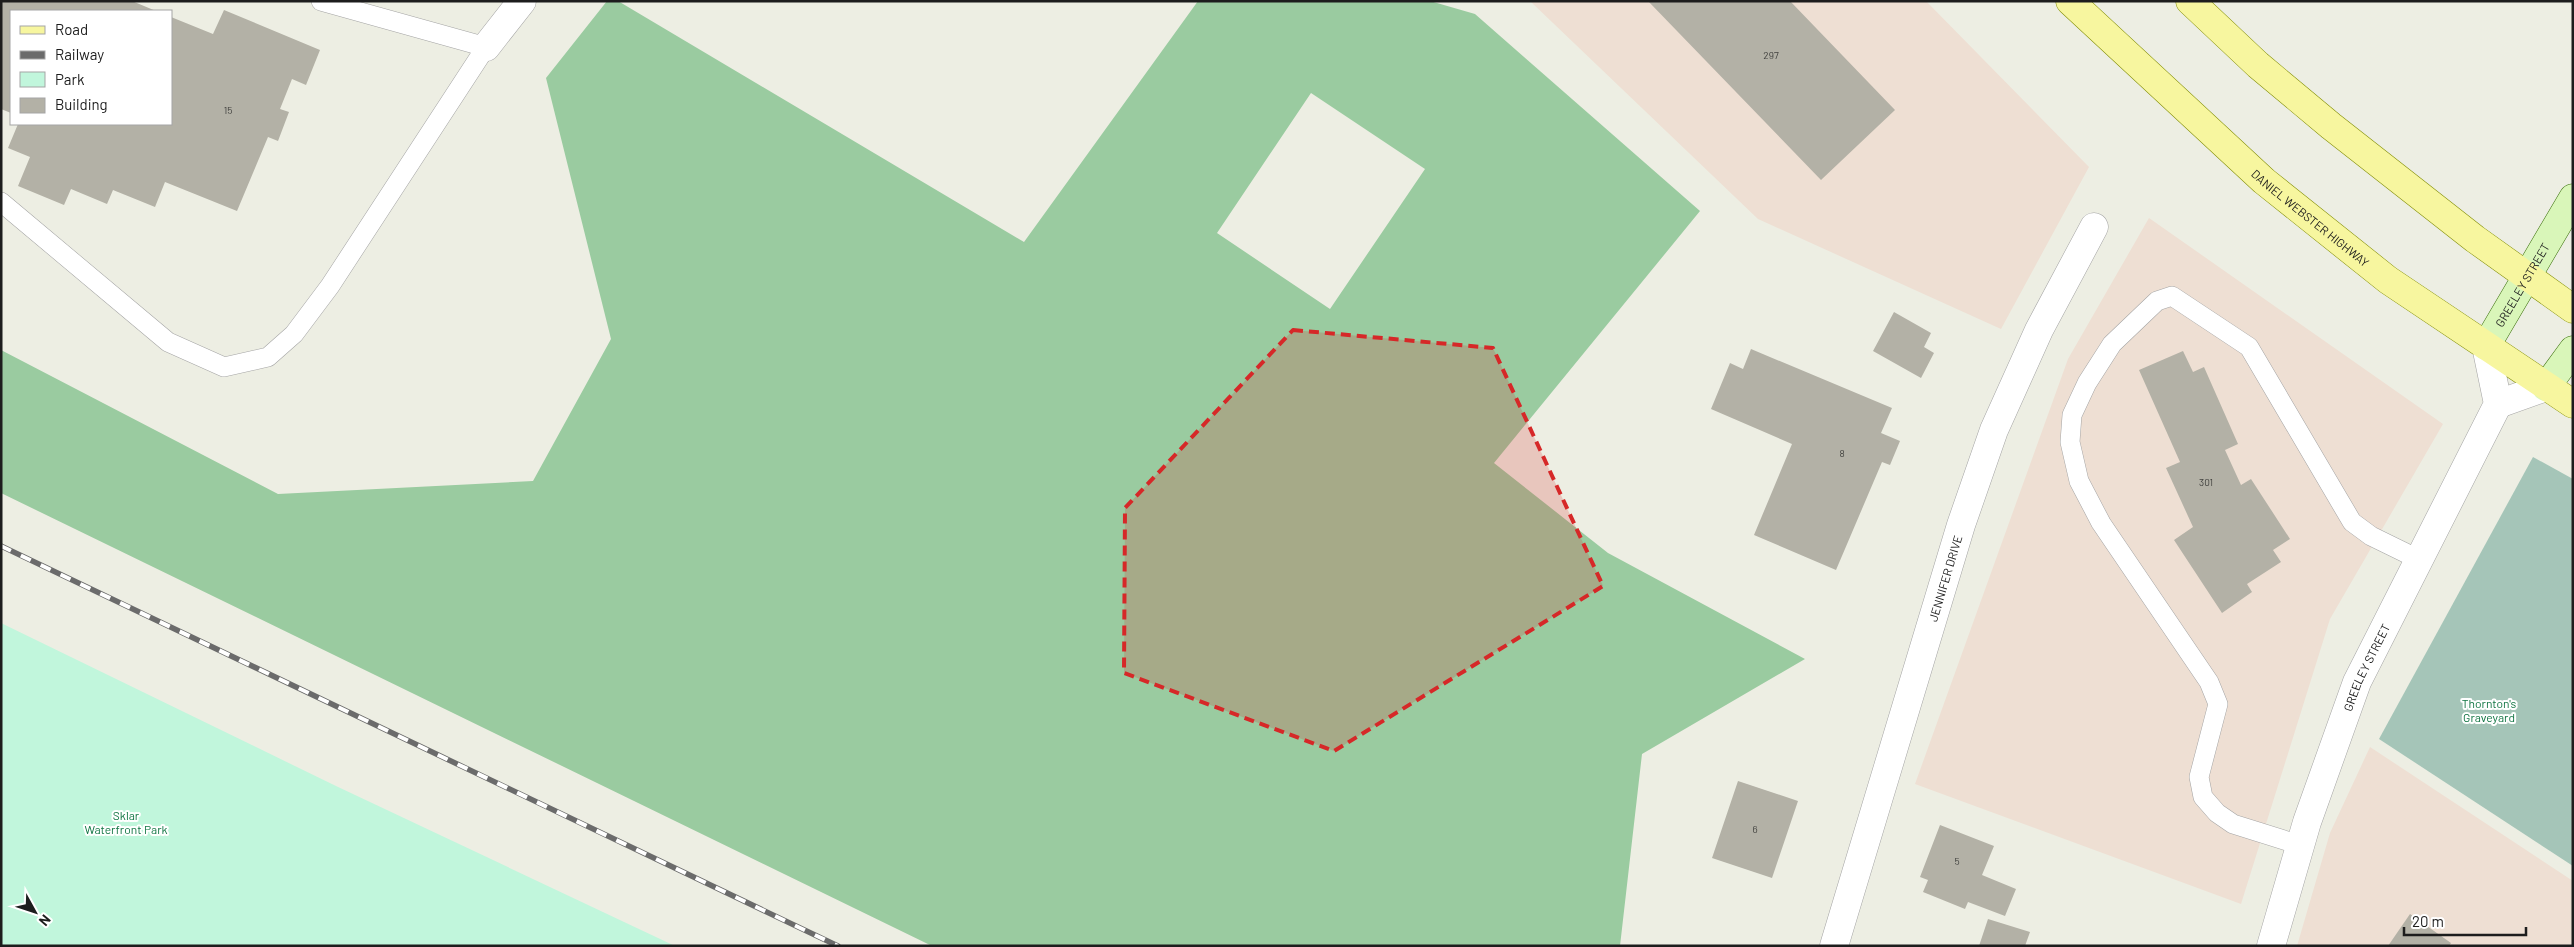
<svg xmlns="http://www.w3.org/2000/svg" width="2574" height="947" font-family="Barlow,sans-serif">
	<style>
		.commercial { fill: #eedfd3 }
		.forest { fill: #9acba0; fill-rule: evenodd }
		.cemetery { fill: #a5c5b8 }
		.park { fill: #c1f6dc }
		.building { fill: #b3b1a6 }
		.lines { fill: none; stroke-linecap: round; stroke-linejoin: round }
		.lane-casing { stroke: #a4a4a4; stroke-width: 20 }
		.street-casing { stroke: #a4a4a4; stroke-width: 29 }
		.secondary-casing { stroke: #396e0a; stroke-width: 29 }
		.primary-casing { stroke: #828e07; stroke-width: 29 }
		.lane { stroke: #fff; stroke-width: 19 }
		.street { stroke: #fff; stroke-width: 28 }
		.secondary { stroke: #d9f6b9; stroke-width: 28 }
		.primary { stroke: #f7f69f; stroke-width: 28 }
		.rail-casing { stroke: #6b6b6b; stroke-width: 5.5 }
		.rail { stroke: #fff; stroke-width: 4; stroke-dasharray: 11; stroke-linecap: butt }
		.marked { fill: #d62828; fill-opacity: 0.2; stroke: #d62828; stroke-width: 4; stroke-dasharray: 10 6; stroke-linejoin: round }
		.labels { text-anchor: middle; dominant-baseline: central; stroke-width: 4; stroke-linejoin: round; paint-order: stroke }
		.number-label { font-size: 10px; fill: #42423f }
		.street-label { font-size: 12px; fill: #1d1d1d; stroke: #fff }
		.park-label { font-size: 12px; fill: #117543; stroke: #fff }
	</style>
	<rect width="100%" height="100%" fill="#edeee3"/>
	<path class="commercial" d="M 1530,1 L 1926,1 L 2089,167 L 2001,329 L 1758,219 Z
		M 2149,218 L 2443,424 L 2330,619 L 2241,904 L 1915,784 L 2068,359 Z
		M 2370,747 L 2573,881 L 2573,946 L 2297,946 L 2330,833 Z"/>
	<path class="forest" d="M 607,1 L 618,1 L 1024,242 L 1198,1 L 1430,1 L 1475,14 L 1700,211 L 1494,463 L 1608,553 L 1805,659 L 1642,754 L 1620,946 L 932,946 L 1,493 L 1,350 L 278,494 L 533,481 L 611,339 L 546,78 ZM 1311,93 L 1425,169 L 1330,309 L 1217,233 Z"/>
	<path class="cemetery" d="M 2533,457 L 2573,479 L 2573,866 L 2379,739 Z"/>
	<path class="park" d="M 1,623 L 336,786 L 675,946 L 1,946 Z"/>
	<path class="building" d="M 1,1 L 132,1 L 156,11 L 11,11 L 11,113 L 1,109 Z
		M 1648,1 L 1790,1 L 1895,110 L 1821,180 Z
		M 224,10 L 320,50 L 306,85 L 292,79 L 280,109 L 289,112 L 278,141 L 268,137 L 237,211 L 165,182 L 155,207 L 113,190 L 107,204 L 71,189 L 64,205 L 18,186 L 30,157 L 8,148 L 18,124 L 171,124 L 171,17 L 213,34 Z
		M 1894,312 L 1931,333 L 1924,347 L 1934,353 L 1921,378 L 1873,351 Z
		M 1751,349 L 1892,408 L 1881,433 L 1900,441 L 1890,465 L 1882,462 L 1836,570 L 1754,535 L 1792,444 L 1711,409 L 1730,363 L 1743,369 Z
		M 2183,351 L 2193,372 L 2204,367 L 2238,444 L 2225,450 L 2241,485 L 2251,479 L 2290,539 L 2273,550 L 2281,562 L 2247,584 L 2252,592 L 2222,613 L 2174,540 L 2193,527 L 2166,468 L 2180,462 L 2139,370 Z
		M 1738,781 L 1798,801 L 1772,878 L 1712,858 Z
		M 1940,825 L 1994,846 L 1982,875 L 2016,889 L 2005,916 L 1968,902 L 1965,909 L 1923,892 L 1928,880 L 1920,877 Z
		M 2410,914 L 2451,943 L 2449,946 L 2388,946 Z
		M 1988,919 L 2030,932 L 2025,946 L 1979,946 Z"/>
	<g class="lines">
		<g class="lane-casing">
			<path id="lane" d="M 1,202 L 168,342 L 224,367 L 268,357 L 294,334 L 330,286 L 486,47 L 321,1
				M 2300,845 L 2233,824 L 2217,813 L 2203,797 L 2199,777 L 2218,704 L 2209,682 L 2101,523 L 2079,481 L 2070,442 L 2072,415 L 2087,383 L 2112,344 L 2157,301 L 2172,296 L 2249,347 L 2352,522 L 2371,536 L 2418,559"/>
		</g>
		<g class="street-casing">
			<g id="street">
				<path d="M 486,47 L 522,1"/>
				<path d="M 2498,404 L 2546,387"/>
				<path id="s1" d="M 1834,946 L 1961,525 L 1994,430 L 2039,330 L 2094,227"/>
				<path id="s2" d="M 2271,946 L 2307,822 L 2357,682 L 2498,404 L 2486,346"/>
			</g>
		</g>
		<g class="secondary-casing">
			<g id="secondary">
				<path id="s3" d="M 2486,346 L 2573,198"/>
				<path d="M 2546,387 L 2573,350"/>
			</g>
		</g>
		<g class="primary-casing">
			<g id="primary">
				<path id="s4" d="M 2070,1 L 2264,181 L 2388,280 L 2573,404"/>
				<path d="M 2190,1 L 2258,65 L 2331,126 L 2475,239 L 2573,309"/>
			</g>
		</g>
		<use href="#lane" class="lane"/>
		<use href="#street" class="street"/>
		<use href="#secondary" class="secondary"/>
		<use href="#primary" class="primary"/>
		<g class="rail-casing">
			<path id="rail" d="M 1,546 L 838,946"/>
		</g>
		<use href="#rail" class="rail"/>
	</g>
	<path class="marked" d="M 1293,330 L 1493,348 L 1603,586 L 1334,751 L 1124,673 L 1125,508 Z"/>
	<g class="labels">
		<g class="number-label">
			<text x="1771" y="55">297</text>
			<text x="228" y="110">15</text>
			<text x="1842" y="453">8</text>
			<text x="2206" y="482">301</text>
			<text x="1755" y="829">6</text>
			<text x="1957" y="861">5</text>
		</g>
		<g class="street-label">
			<text stroke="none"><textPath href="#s4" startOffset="324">DANIEL WEBSTER HIGHWAY</textPath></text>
			<text stroke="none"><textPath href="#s3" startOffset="71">GREELEY STREET</textPath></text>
			<text stroke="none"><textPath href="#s1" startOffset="384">JENNIFER DRIVE</textPath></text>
			<text stroke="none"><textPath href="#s2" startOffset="295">GREELEY STREET</textPath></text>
		</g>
		<g class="park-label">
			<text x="2489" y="703">Thornton's<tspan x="2489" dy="14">Graveyard</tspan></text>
			<text x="126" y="815">Sklar<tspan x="126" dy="14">Waterfront Park</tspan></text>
		</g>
	</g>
	<rect width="2574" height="947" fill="none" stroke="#1d1d1d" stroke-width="5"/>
	<rect x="10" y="10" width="162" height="115" fill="#ffffff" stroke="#a5a5a5"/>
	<rect x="20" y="26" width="25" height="8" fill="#f7f69f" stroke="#a5a5a5"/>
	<text x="55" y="35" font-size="15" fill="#1d1d1d">Road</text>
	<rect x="20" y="51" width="25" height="8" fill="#6b6b6b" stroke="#a5a5a5"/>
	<text x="55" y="60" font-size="15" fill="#1d1d1d">Railway</text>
	<rect x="20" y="72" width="25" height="15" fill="#c1f6dc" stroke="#a5a5a5"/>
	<text x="55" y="85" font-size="15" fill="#1d1d1d">Park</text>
	<rect x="20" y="98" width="25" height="15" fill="#b3b1a6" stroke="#a5a5a5"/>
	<text x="55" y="110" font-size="15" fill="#1d1d1d">Building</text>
	<g transform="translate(35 912) rotate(130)" stroke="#ffffff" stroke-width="4" paint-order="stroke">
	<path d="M0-4L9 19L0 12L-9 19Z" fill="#1d1d1d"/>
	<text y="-8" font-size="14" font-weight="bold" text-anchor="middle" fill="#1d1d1d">N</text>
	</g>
	<path d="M2404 927v8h122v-8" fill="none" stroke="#1d1d1d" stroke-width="2.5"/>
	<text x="2412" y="927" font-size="15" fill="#1d1d1d" stroke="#ffffff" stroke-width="4" paint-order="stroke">20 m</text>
</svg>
